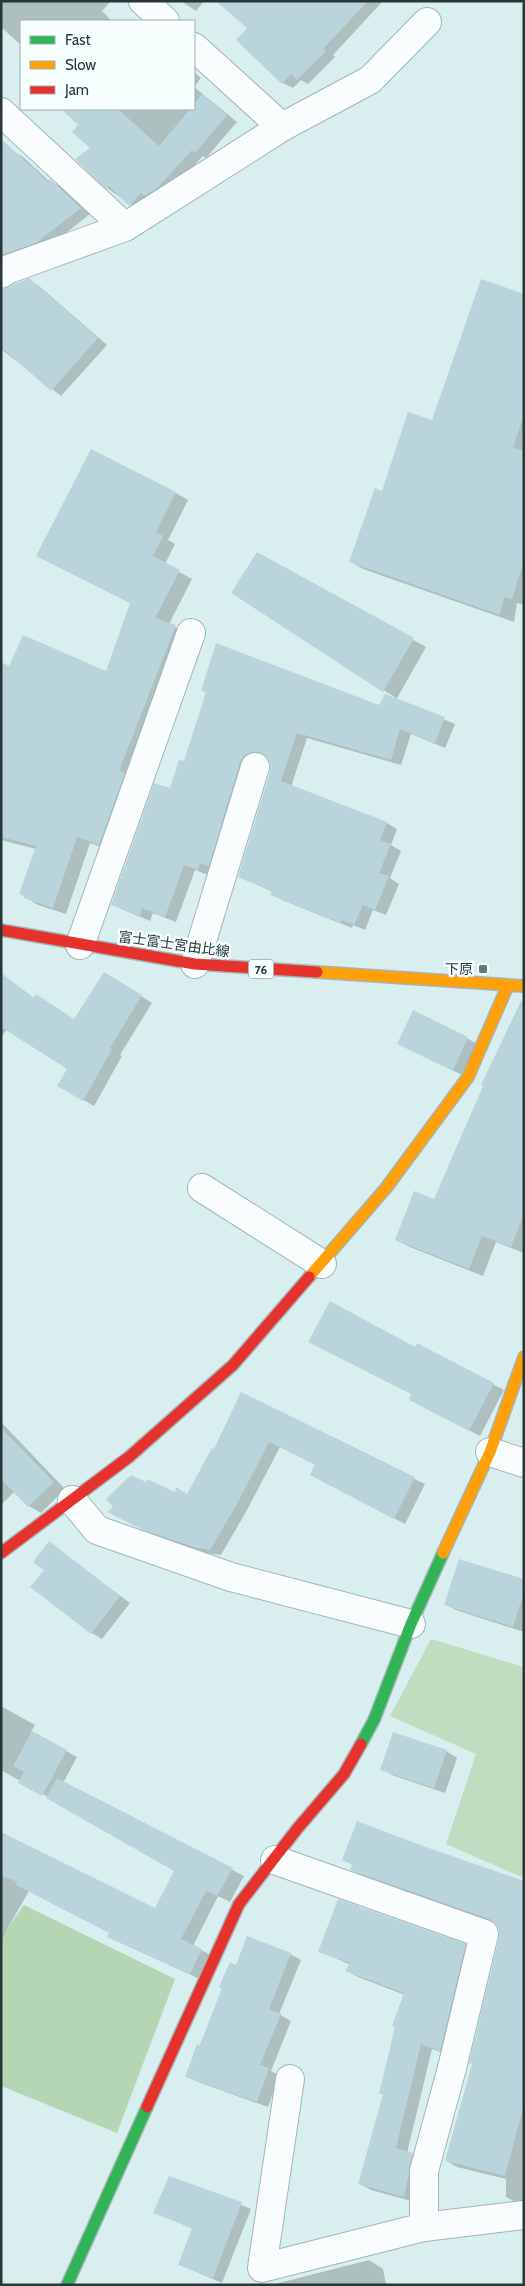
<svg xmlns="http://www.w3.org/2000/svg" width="525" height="2286" font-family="Cabin,'Noto Sans JP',sans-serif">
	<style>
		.green { fill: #c0ddc2 }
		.forest { fill: #b5d6b4 }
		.shadow { fill: #0003 }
		.building { fill: #bad4db }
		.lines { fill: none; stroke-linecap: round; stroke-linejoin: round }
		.street-casing { stroke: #a4b5b5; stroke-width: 30 }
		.fast-casing { stroke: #a4b5b5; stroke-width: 14 }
		.slow-casing { stroke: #a4b5b5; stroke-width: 14 }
		.jam-casing { stroke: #a4b5b5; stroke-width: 14 }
		.street { stroke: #f9fdfd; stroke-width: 28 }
		.fast { stroke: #30b455; stroke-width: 11 }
		.slow { stroke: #ff9f0a; stroke-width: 11 }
		.jam { stroke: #e5322d; stroke-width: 11 }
		.poi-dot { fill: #657777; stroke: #f6fefe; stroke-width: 2 }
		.labels { text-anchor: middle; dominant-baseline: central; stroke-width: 5; stroke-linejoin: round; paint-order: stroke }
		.shield { fill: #f6fefe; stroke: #657373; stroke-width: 1 }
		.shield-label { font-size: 12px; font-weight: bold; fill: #273737 }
		.street-label { font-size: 14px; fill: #273737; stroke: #f6fefe }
		.poi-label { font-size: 14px; fill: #273737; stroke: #f6fefe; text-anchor: end }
	</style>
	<rect width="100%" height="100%" fill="#d9efef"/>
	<path class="green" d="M 431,1639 L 524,1667 L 524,1878 L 446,1844 L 476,1754 L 390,1716 Z"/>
	<path class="forest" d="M 24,1905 L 175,1979 L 117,2133 L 1,2086 L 1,1938 Z"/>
	<path class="shadow" d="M 1,1 L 111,1 L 102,11 L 112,21 L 21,21 L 21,45 L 1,27 Z
		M 181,1 L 204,1 L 196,11 Z
		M 300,1 L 383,1 L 333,55 L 335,57 L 308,84 L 301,80 L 293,88 L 283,83 Z
		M 194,72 L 201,78 L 194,87 L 237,122 L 206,158 L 203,156 L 167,194 L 140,211 L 107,188 L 92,148 L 80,125 L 63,109 L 194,109 Z
		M 1,145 L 23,157 L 49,181 L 60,186 L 90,214 L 47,248 L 1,268 Z
		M 29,280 L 39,286 L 107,345 L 61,396 L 1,349 L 1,291 Z
		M 524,295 L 524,605 L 517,603 L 514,622 L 363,569 L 350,561 L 383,493 Z
		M 176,493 L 188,500 L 168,540 L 175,544 L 165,564 L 192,579 L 169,624 L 188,634 L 112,851 L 90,843 L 66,914 L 38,905 L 25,897 L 36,849 L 1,840 L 1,676 L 9,667 L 106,673 L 132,604 L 51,563 Z
		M 258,554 L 426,647 L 396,700 L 455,724 L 445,748 L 411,734 L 401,765 L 307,738 L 291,787 L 387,823 L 397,829 L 391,845 L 401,851 L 390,878 L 399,884 L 386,915 L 373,910 L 365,930 L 353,925 L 352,928 L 282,900 L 272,894 L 273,892 L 239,877 L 271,772 L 272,764 L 268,757 L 262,757 L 208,875 L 195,870 L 176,922 L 153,913 L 150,921 L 112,905 L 185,763 L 207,693 L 202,690 L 380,706 L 396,698 L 233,592 Z
		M 1,974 L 34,998 L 75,1020 L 115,979 L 152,1003 L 120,1055 L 122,1056 L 94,1106 L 59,1086 L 69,1069 L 7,1029 L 1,1037 Z
		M 413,1011 L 478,1044 L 464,1076 L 409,1049 Z
		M 524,1023 L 524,1253 L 496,1242 L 483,1276 L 410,1247 L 396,1240 L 434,1200 Z
		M 417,1345 L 504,1390 L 480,1436 L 421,1405 L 413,1394 Z
		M 242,1393 L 425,1484 L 405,1524 L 322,1481 L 316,1465 L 280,1447 L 247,1510 L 221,1555 L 206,1553 L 153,1534 L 119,1517 L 176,1494 L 188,1496 L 215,1451 Z
		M 1,1422 L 65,1489 L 41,1513 L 29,1506 L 15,1491 L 1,1505 Z
		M 49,1543 L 130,1603 L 102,1639 L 92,1633 L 45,1569 Z
		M 524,1581 L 524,1632 L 456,1610 L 445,1604 Z
		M 1,1706 L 35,1725 L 31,1732 L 77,1757 L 63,1783 L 244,1876 L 230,1902 L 218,1896 L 193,1946 L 213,1956 L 202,1980 L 121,1943 L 109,1937 L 111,1933 L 29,1891 L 1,1940 L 1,1833 L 155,1909 L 176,1870 L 1,1770 Z
		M 446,1751 L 457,1758 L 445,1793 L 392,1775 L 382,1769 Z
		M 423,1848 L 524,1883 L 524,2203 L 517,2203 L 506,2197 L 506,2179 L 457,2167 L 447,2161 L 473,2063 L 500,1938 L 500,1929 L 497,1923 L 362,1875 L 351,1869 L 353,1865 L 343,1860 Z
		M 465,1945 L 476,1951 L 451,2056 L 432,2049 L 407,2153 L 423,2160 L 415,2202 L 371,2190 L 360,2184 L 384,2095 L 381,2093 L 405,1995 L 358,1977 L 347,1971 L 351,1965 L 319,1951 Z
		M 290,1954 L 301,1960 L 279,2014 L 291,2021 L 271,2071 L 279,2075 L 268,2107 L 198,2082 L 187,2076 L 224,1988 L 237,1966 Z
		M 208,2191 L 251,2209 L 222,2283 L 180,2265 L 193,2229 L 155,2212 Z
		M 369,2260 L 383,2269 L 386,2285 L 271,2285 Z"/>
	<path class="building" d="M 216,1 L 368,1 L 323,49 L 326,51 L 297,80 L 291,74 L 282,84 L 236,40 L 247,28 Z
		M 202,94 L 227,115 L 195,153 L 192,150 L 157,188 L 145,196 L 141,193 L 129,206 L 109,186 L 106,189 L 75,159 L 90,148 L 72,132 L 78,125 L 61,109 L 118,109 L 159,146 L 190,109 L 194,109 L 194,104 Z
		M 1,139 L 47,181 L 50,179 L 81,208 L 36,243 L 1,255 Z
		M 29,278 L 98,338 L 51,391 L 1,347 L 1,290 Z
		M 481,279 L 524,294 L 524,415 L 513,447 L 524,451 L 524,560 L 512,599 L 504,597 L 500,615 L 349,562 L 375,488 L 382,491 L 408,412 L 432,420 Z
		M 91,449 L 176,492 L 156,532 L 163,536 L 153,556 L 180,570 L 155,618 L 176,625 L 119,771 L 125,773 L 99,845 L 77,837 L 53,908 L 24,898 L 24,896 L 19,894 L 36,846 L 1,837 L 1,662 L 9,666 L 23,635 L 106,671 L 130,603 L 36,556 Z
		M 257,552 L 414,638 L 383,692 L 231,593 Z
		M 216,643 L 379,705 L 385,694 L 445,717 L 435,743 L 400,729 L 391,760 L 297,733 L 281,781 L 387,822 L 380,840 L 391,844 L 379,873 L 389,876 L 375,910 L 363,905 L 354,925 L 342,920 L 341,923 L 270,895 L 272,891 L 238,877 L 270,772 L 270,764 L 267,757 L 259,752 L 251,752 L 245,755 L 240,762 L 209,866 L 200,863 L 198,870 L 184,865 L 165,917 L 142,908 L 140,916 L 111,905 L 154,783 L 170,788 L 179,760 L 184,761 L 206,692 L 201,691 Z
		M 104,972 L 142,995 L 110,1048 L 112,1049 L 83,1101 L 57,1086 L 67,1069 L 1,1027 L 1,973 L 33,998 L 36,994 L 74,1019 Z
		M 521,1001 L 524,1002 L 524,1214 L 511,1247 L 482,1236 L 469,1269 L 395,1240 L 414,1191 L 434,1199 L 483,1086 L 481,1085 Z
		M 413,1010 L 468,1037 L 453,1071 L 397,1044 Z
		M 330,1301 L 415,1347 L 417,1343 L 494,1383 L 469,1431 L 409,1400 L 411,1394 L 308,1342 Z
		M 241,1392 L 415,1477 L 394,1519 L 310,1475 L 315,1464 L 269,1442 L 237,1504 L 210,1550 L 194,1547 L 141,1529 L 107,1512 L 113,1507 L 106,1499 L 131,1475 L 146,1482 L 147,1479 L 175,1492 L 176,1487 L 187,1494 L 212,1448 L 214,1449 Z
		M 1,1428 L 54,1482 L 28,1507 L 1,1479 Z
		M 49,1541 L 120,1596 L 91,1634 L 30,1587 L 44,1570 L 33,1562 Z
		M 459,1559 L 524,1579 L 524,1592 L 513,1627 L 444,1605 Z
		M 32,1731 L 67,1750 L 42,1796 L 18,1783 L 24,1772 L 13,1766 Z
		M 393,1732 L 447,1750 L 434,1788 L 380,1770 Z
		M 57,1778 L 233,1868 L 217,1896 L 206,1891 L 181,1939 L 202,1949 L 190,1974 L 107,1937 L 109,1933 L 16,1885 L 17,1882 L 1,1875 L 1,1832 L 155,1908 L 174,1871 L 46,1798 Z
		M 357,1821 L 423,1846 L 524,1881 L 524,2105 L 505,2176 L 445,2161 L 472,2064 L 469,2063 L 499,1938 L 499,1930 L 495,1923 L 489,1919 L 350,1870 L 352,1864 L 342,1860 Z
		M 338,1899 L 466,1944 L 440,2051 L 421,2044 L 396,2148 L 413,2153 L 404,2197 L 358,2184 L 383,2094 L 379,2094 L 395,2027 L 392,2026 L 404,1993 L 345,1971 L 350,1963 L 318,1952 Z
		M 247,1936 L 291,1953 L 269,2009 L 281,2014 L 260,2065 L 269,2068 L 257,2102 L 185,2077 L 197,2044 L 200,2045 L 222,1988 L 219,1987 L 230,1962 L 236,1965 Z
		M 169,2176 L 242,2202 L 213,2278 L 178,2265 L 192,2228 L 153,2213 Z"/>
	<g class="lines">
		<g class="street-casing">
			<path id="street" d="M 143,1 L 165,21
				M 194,47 L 282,127
				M 1,112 L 125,227
				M 1,274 L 9,269 L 125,227 L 282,127 L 370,80 L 427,22
				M 80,945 L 191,633
				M 195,964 L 255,767
				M 202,1188 L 322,1264
				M 490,1452 L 524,1463
				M 72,1500 L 97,1530 L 231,1577 L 411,1624
				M 275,1860 L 484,1934 L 452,2068 L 424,2171 L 424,2227
				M 290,2079 L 262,2268 L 424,2227 L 524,2215"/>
		</g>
		<g class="fast-casing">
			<path id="fast" d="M 361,1744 L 374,1720 L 411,1624 L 443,1553
				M 67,2285 L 147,2107"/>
		</g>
		<g class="slow-casing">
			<path id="slow" d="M 317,972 L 524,986
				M 309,1277 L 386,1188 L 468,1077 L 508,985
				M 443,1553 L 490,1452 L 524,1357"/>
		</g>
		<g class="jam-casing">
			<path id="jam" d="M 1,930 L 195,964 L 317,972
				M 1,1553 L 129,1457 L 233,1365 L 309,1277
				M 147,2107 L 239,1904 L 297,1829 L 344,1774 L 361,1744"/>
		</g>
		<use href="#street" class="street"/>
		<use href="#fast" class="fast"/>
		<use href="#slow" class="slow"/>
		<use href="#jam" class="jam"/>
	</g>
	<rect class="poi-dot" x="478" y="964" width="10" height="10" rx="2.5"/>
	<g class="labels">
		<rect class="shield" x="248.5" y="959.5" width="25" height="19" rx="4"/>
		<g class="shield-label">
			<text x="261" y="969">76</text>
		</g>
		<g class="street-label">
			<text transform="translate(174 944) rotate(8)">富士富士宮由比線</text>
		</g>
		<g class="poi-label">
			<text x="473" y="969">下原</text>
		</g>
	</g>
	<rect width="525" height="2286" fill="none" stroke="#273737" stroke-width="5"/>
	<rect x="20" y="20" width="175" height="90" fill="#f6fefe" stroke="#a3aeae"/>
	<rect x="30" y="36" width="25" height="8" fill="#30b455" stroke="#a3aeae"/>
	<text x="65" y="45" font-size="15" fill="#273737">Fast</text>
	<rect x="30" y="61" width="25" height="8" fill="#ff9f0a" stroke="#a3aeae"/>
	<text x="65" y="70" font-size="15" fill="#273737">Slow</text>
	<rect x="30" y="86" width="25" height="8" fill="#e5322d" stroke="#a3aeae"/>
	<text x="65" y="95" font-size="15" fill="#273737">Jam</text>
</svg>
